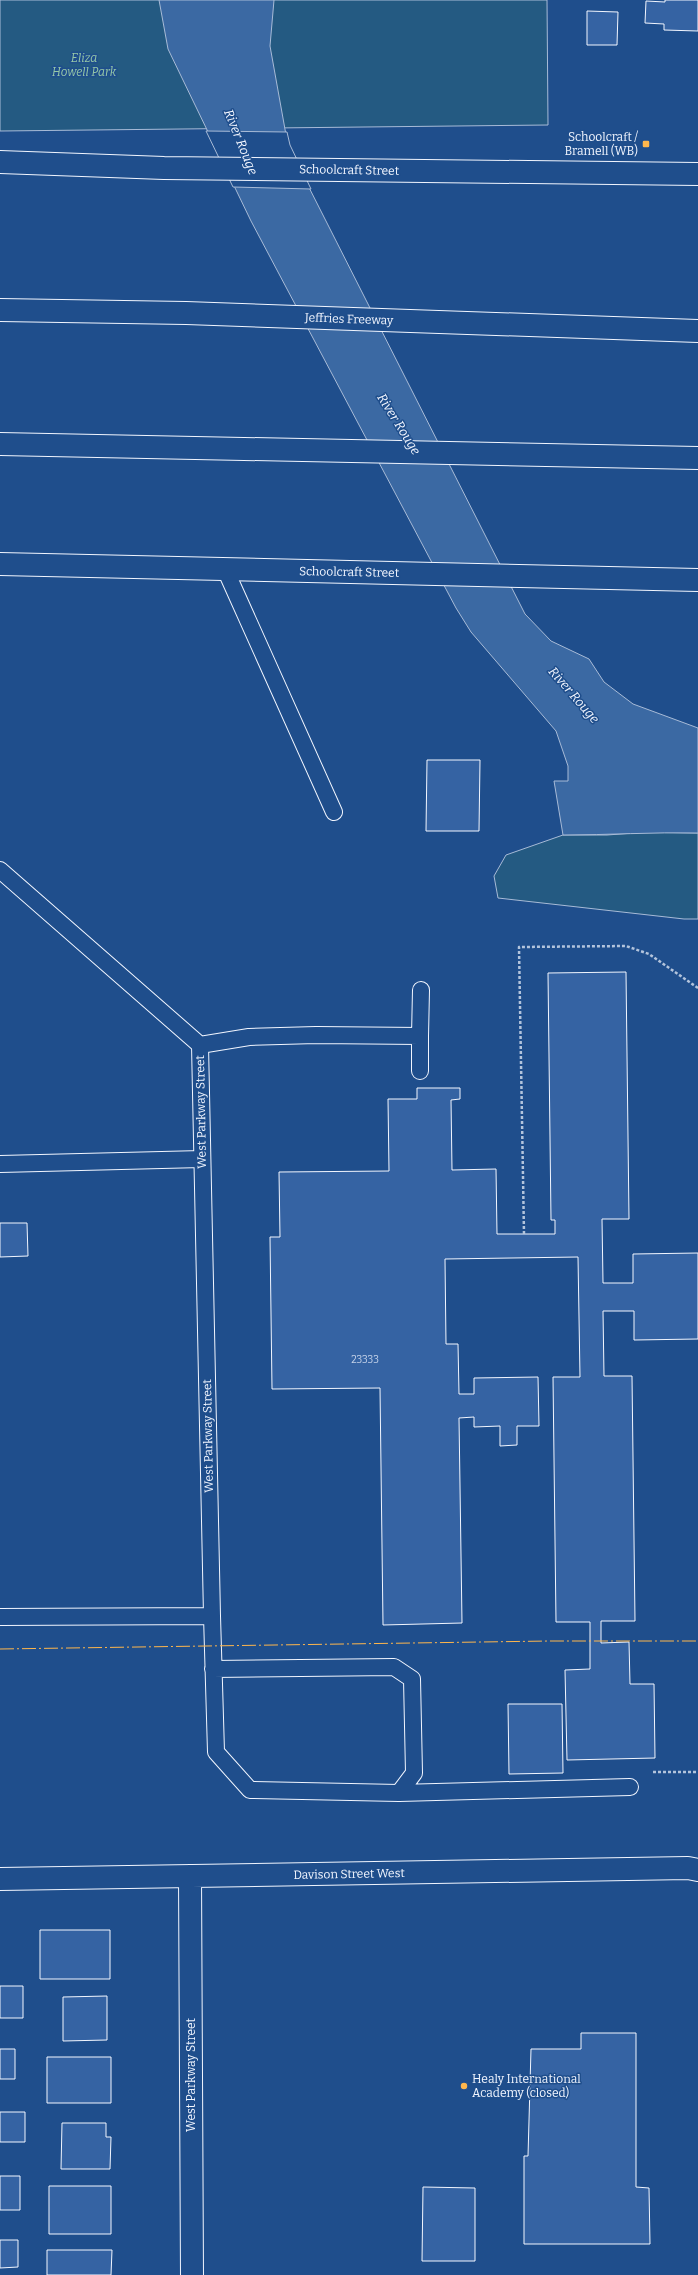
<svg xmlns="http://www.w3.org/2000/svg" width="698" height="2275" font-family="Bitter,serif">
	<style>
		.green { fill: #245a82; stroke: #a8bbd7 }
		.water { fill: #3b69a3; stroke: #a8bbd7 }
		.pier { fill: #1f4e8c; stroke: #a8bbd7 }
		.building { fill: #3563a3; stroke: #f2f6ff }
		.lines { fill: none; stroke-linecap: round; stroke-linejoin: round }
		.service-casing { stroke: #f2f6ff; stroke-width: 18 }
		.minor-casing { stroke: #f2f6ff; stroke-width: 24 }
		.secondary-casing { stroke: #f2f6ff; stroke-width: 24 }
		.motorway-casing { stroke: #f2f6ff; stroke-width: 24 }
		.path { stroke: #b3c4dc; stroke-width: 2.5; stroke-dasharray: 3 2; stroke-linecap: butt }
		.service { stroke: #1f4e8c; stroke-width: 16 }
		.minor { stroke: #1f4e8c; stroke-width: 22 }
		.secondary { stroke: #1f4e8c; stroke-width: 22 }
		.motorway { stroke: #1f4e8c; stroke-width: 22 }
		.power { stroke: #ffb74d; stroke-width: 1; stroke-dasharray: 14 3 2 3; stroke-linecap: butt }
		.poi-dot { fill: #ffb74d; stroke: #1f4e8c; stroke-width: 1.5 }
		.labels { text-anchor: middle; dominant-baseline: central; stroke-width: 3; stroke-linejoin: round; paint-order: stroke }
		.number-label { font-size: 10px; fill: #c3d1e8 }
		.park-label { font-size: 12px; font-style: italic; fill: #97c8a6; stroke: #1f4e8c }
		.poi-label { font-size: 12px; fill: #f2f6ff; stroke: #1f4e8c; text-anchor: end }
		.street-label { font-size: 12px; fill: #f2f6ff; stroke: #1f4e8c }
		.water-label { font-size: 13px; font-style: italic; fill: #f2f6ff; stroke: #1f4e8c }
	</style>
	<rect width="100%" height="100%" fill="#1f4e8c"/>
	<path class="green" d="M 0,0 L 547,0 L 548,125 L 0,131 Z
		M 647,832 L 698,833 L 698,919 L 684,919 L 498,898 L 494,876 L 506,855 L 563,835 L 607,835 Z"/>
	<path class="water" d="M 159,0 L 274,0 L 270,46 L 288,146 L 525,614 L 551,641 L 589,659 L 604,682 L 633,704 L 698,728 L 698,833 C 653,832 608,835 563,835 L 554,781 L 568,781 L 568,766 L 556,731 L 471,632 L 456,608 L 251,221 L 168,49 Z"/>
	<path class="pier" d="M 206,131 L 287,132 L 290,145 L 311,189 L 233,187 Z"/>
	<path class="building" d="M 665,0 L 698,0 L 698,31 L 664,30 L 664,24 L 645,23 L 646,1 L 665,2 Z
		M 587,11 L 618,12 L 617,45 L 587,45 Z
		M 427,760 L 480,760 L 479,831 L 426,831 Z
		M 626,972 L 629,1219 L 602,1219 L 603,1283 L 633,1283 L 633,1254 L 698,1253 L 698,1339 L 634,1340 L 634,1311 L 603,1311 L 604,1376 L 632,1376 L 635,1621 L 601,1621 L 601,1643 L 629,1642 L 630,1684 L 654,1684 L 655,1758 L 567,1760 L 565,1670 L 590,1669 L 590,1622 L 556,1622 L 553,1377 L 580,1377 L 578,1257 L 445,1259 L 446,1344 L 458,1344 L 459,1394 L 474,1394 L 474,1378 L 538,1377 L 539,1426 L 517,1426 L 517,1445 L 500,1446 L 500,1426 L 474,1427 L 474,1417 L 459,1418 L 462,1623 L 383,1625 L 380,1388 L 272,1389 L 270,1237 L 280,1237 L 279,1172 L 389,1171 L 388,1099 L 417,1099 L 417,1088 L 460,1088 L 460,1099 L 451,1100 L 452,1170 L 496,1169 L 497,1234 L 555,1234 L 555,1220 L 551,1220 L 548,973 Z
		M 0,1223 L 27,1223 L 28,1256 L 0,1257 Z
		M 508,1704 L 562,1704 L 563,1773 L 509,1774 Z
		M 40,1930 L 110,1930 L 110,1979 L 40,1979 Z
		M 0,1986 L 23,1986 L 23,2018 L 0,2018 Z
		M 107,1996 L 107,2040 L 63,2041 L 63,1997 Z
		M 581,2033 L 636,2033 L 636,2187 L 649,2188 L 650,2244 L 524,2244 L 524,2156 L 528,2156 L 531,2049 L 581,2049 Z
		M 0,2049 L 15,2049 L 15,2079 L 0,2079 Z
		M 47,2057 L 111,2057 L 111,2103 L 47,2103 Z
		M 0,2112 L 25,2112 L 25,2142 L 0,2142 Z
		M 62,2123 L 106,2123 L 106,2137 L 111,2137 L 110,2169 L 61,2169 Z
		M 0,2176 L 20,2176 L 20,2210 L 0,2210 Z
		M 49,2186 L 111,2186 L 111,2234 L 49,2234 Z
		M 423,2187 L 475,2188 L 475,2261 L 422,2261 Z
		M 0,2240 L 18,2240 L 18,2267 L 0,2268 Z
		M 47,2250 L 112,2250 L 111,2275 L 47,2275 Z"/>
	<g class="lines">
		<g class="service-casing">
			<path id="service" d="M 225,569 L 334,812
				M 0,870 L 200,1045
				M 200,1045 L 249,1037 L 316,1035 L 420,1036 L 421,990
				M 420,1071 L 420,1036
				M 0,1164 L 202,1159
				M 212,1616 L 216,1752 L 250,1790 L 399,1793 L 414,1773 L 412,1679 L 394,1667 L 213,1669
				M 0,1617 L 212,1616 L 200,1045
				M 399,1793 L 630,1787"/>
		</g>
		<g class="minor-casing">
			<path id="minor" d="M 190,1876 L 192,2275
				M 0,1879 L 688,1868 L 698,1870"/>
		</g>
		<g class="secondary-casing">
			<path id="secondary" d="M 0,162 L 164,168 L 698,174
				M 0,564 L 698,580"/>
		</g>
		<g class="motorway-casing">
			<path id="motorway" d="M 0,310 L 186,313 L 698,331
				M 0,444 L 698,458"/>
		</g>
		<path class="path" d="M 524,1234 L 519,947 L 626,946 L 649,954 L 698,988
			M 653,1772 L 698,1772"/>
		<use href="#service" class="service"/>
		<use href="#minor" class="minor"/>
		<use href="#secondary" class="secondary"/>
		<use href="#motorway" class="motorway"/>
		<path class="power" d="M 0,1649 L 550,1641 L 698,1641"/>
	</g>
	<g class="poi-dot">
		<rect x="642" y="140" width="8" height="8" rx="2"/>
		<circle cx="464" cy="2086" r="4"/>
	</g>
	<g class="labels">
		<g class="number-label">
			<text x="365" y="1360">23333</text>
		</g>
		<g class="park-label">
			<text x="84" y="58">Eliza<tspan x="84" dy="14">Howell Park</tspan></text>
		</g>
		<g class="poi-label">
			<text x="638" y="137">Schoolcraft /<tspan x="638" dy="14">Bramell (WB)</tspan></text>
			<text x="472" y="2079" text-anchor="start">Healy International<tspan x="472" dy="14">Academy (closed)</tspan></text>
		</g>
		<g class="street-label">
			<text transform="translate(349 170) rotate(1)">Schoolcraft Street</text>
			<text transform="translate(349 319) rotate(2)">Jeffries Freeway</text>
			<text transform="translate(349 572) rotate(1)">Schoolcraft Street</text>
			<text transform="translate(201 1112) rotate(-91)">West Parkway Street</text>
			<text transform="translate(208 1436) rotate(-91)">West Parkway Street</text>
			<text transform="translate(349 1874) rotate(-1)">Davison Street West</text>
			<text transform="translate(191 2075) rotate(-90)">West Parkway Street</text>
		</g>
		<g class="water-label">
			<text transform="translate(241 142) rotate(68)">River Rouge</text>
			<text transform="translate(399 424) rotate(58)">River Rouge</text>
			<text transform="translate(574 695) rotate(49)">River Rouge</text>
		</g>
	</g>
</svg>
